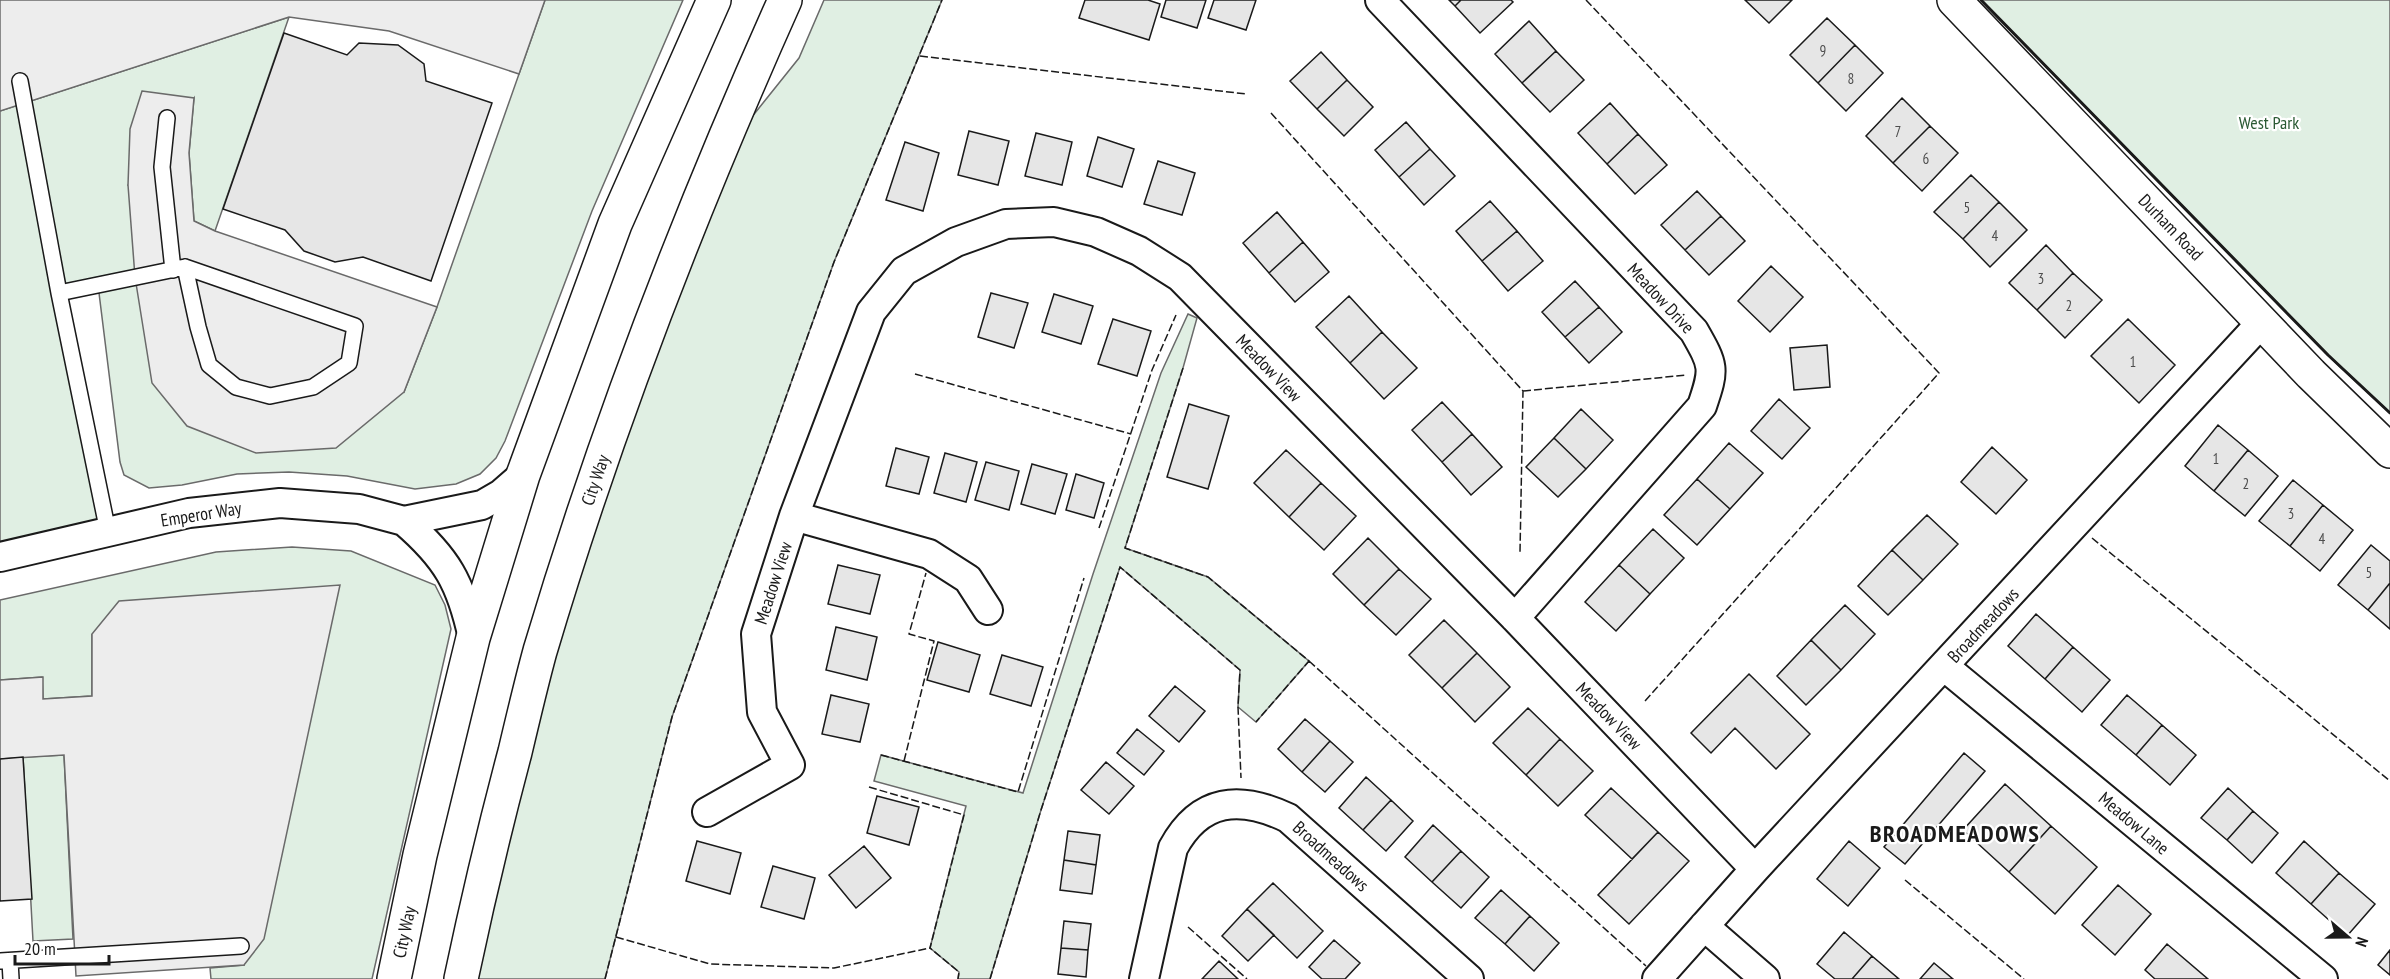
<svg xmlns="http://www.w3.org/2000/svg" width="2390" height="979" font-family="'PT Sans Narrow',sans-serif">
	<style>
		.green { fill: #e0efe3; stroke: #6a6a6a; stroke-width: 1.5 }
		.parking { fill: #ededed; stroke: #6a6a6a; stroke-width: 1.5 }
		.building { fill: #e6e6e6; stroke: #1a1a1a; stroke-width: 1.5 }
		.lines { fill: none; stroke-linecap: round; stroke-linejoin: round }
		.lane-casing { stroke: #1a1a1a; stroke-width: 18 }
		.street-casing { stroke: #1a1a1a; stroke-width: 32 }
		.secondary-casing { stroke: #1a1a1a; stroke-width: 36 }
		.highway-casing { stroke: #1a1a1a; stroke-width: 36 }
		.lane { stroke: #fff; stroke-width: 15 }
		.street { stroke: #fff; stroke-width: 28 }
		.secondary { stroke: #fff; stroke-width: 33 }
		.highway { stroke: #fff; stroke-width: 33 }
		.fence { stroke: #1a1a1a; stroke-width: 1.5; stroke-dasharray: 8 3; stroke-linecap: butt }
		.wall { stroke: #1a1a1a; stroke-width: 3 }
		.labels { text-anchor: middle; dominant-baseline: central; stroke-width: 4.5; stroke-linejoin: round; paint-order: stroke }
		.number-label { font-size: 15px; fill: #4d4d4d }
		.park-label { font-size: 18px; fill: #2b5a34; stroke: #fff }
		.street-label { font-size: 18px; fill: #1a1a1a; stroke: #fff }
		.district-label { font-size: 24px; font-weight: bold; letter-spacing: 1.5px; fill: #1a1a1a; stroke: #fff }
	</style>
	<rect width="100%" height="100%" fill="#fff"/>
	<path class="green" d="M 545,0 L 683,0 L 592,211 L 505,441 L 496,458 L 480,474 L 456,484 L 415,489 L 347,476 L 289,472 L 237,474 L 182,485 L 149,488 L 124,475 L 120,462 L 98,285 L 61,292 L 108,532 L 0,557 L 0,111 L 289,17 L 215,231 L 194,221 L 189,153 L 194,98 L 128,185 L 404,392 L 437,307 Z
		M 824,0 L 942,0 L 834,262 L 672,717 L 605,979 L 461,979 L 540,653 L 715,163 L 799,58 Z
		M 1981,0 L 2390,0 L 2390,413 L 2339,366 Z
		M 1188,314 L 1197,318 L 1183,368 L 1125,548 L 1208,577 L 1309,661 L 1256,722 L 1238,707 L 1240,670 L 1120,567 L 1041,810 L 990,979 L 958,979 L 959,972 L 930,948 L 966,806 L 874,781 L 881,755 L 1023,793 L 1093,574 L 1161,373 Z
		M 292,547 L 351,551 L 435,585 L 445,605 L 451,629 L 372,979 L 211,979 L 210,968 L 244,965 L 92,634 L 92,696 L 43,699 L 42,677 L 0,680 L 0,600 L 216,552 Z
		M 64,755 L 73,939 L 33,941 L 23,757 Z"/>
	<path class="parking" d="M 0,0 L 545,0 L 519,74 L 389,31 L 289,17 L 0,111 Z
		M 142,91 L 194,98 L 189,153 L 194,221 L 215,231 L 437,307 L 404,392 L 336,448 L 256,453 L 187,426 L 152,383 L 135,277 L 128,185 L 130,129 Z
		M 340,585 L 264,939 L 244,965 L 76,976 L 64,755 L 0,759 L 0,680 L 43,677 L 43,699 L 92,696 L 92,634 L 119,601 Z"/>
	<path class="building" d="M 1085,0 L 1148,0 L 1160,4 L 1149,40 L 1079,18 Z
		M 1166,0 L 1206,0 L 1197,28 L 1161,17 Z
		M 1214,0 L 1256,0 L 1246,30 L 1208,18 Z
		M 1449,0 L 1461,0 L 1455,6 Z
		M 1461,0 L 1511,0 L 1513,2 L 1480,33 L 1455,6 Z
		M 1745,0 L 1792,0 L 1769,23 Z
		M 1827,18 L 1855,45 L 1818,83 L 1790,55 Z
		M 1529,21 L 1556,51 L 1522,83 L 1495,54 Z
		M 284,33 L 347,55 L 359,43 L 398,45 L 424,64 L 426,81 L 492,103 L 431,281 L 363,257 L 335,262 L 304,251 L 285,230 L 223,209 Z
		M 1855,45 L 1883,73 L 1846,111 L 1818,83 Z
		M 1556,51 L 1584,80 L 1550,112 L 1522,83 Z
		M 1321,52 L 1347,80 L 1317,109 L 1290,81 Z
		M 1347,80 L 1373,107 L 1344,136 L 1317,109 Z
		M 1902,98 L 1930,126 L 1893,163 L 1866,136 Z
		M 1610,103 L 1638,134 L 1607,164 L 1578,133 Z
		M 1406,122 L 1430,149 L 1399,177 L 1375,150 Z
		M 1930,126 L 1958,153 L 1922,191 L 1893,163 Z
		M 969,131 L 1009,141 L 998,185 L 958,175 Z
		M 1036,133 L 1072,142 L 1062,185 L 1025,176 Z
		M 1638,134 L 1667,165 L 1635,194 L 1607,164 Z
		M 1098,137 L 1134,149 L 1122,187 L 1087,176 Z
		M 905,142 L 939,153 L 923,211 L 886,200 Z
		M 1430,149 L 1455,176 L 1424,205 L 1399,177 Z
		M 1158,161 L 1195,173 L 1182,215 L 1144,204 Z
		M 1971,175 L 1999,202 L 1963,239 L 1934,212 Z
		M 1697,191 L 1721,216 L 1685,250 L 1661,225 Z
		M 1490,201 L 1517,231 L 1482,261 L 1456,231 Z
		M 1999,202 L 2027,230 L 1990,267 L 1963,239 Z
		M 1277,212 L 1303,242 L 1269,273 L 1243,243 Z
		M 1721,216 L 1745,241 L 1709,275 L 1685,250 Z
		M 1517,231 L 1543,261 L 1508,291 L 1482,261 Z
		M 1303,242 L 1329,272 L 1295,302 L 1269,273 Z
		M 2046,245 L 2073,273 L 2037,310 L 2009,283 Z
		M 1771,266 L 1803,297 L 1770,332 L 1738,301 Z
		M 2073,273 L 2102,300 L 2065,338 L 2037,310 Z
		M 1575,281 L 1599,307 L 1565,337 L 1542,312 Z
		M 991,293 L 1028,303 L 1014,348 L 978,337 Z
		M 1054,294 L 1093,306 L 1081,344 L 1042,332 Z
		M 1349,296 L 1382,332 L 1350,363 L 1316,327 Z
		M 1599,307 L 1622,332 L 1589,363 L 1565,337 Z
		M 1113,319 L 1151,331 L 1137,376 L 1098,364 Z
		M 2128,319 L 2175,365 L 2139,403 L 2091,356 Z
		M 1382,332 L 1417,368 L 1384,399 L 1350,363 Z
		M 1827,345 L 1830,387 L 1794,390 L 1790,348 Z
		M 1779,399 L 1810,428 L 1782,459 L 1751,431 Z
		M 1442,402 L 1472,434 L 1442,462 L 1412,430 Z
		M 1189,404 L 1229,416 L 1208,489 L 1167,477 Z
		M 1581,409 L 1613,440 L 1586,469 L 1554,438 Z
		M 2218,425 L 2248,450 L 2214,491 L 2185,466 Z
		M 1472,434 L 1502,467 L 1471,495 L 1442,462 Z
		M 1554,438 L 1586,469 L 1558,497 L 1526,467 Z
		M 1729,443 L 1763,473 L 1730,509 L 1697,479 Z
		M 1992,447 L 2027,480 L 1996,514 L 1961,482 Z
		M 896,448 L 929,457 L 919,494 L 886,486 Z
		M 1286,450 L 1321,483 L 1289,517 L 1254,483 Z
		M 2248,450 L 2278,476 L 2245,516 L 2214,491 Z
		M 945,453 L 977,462 L 966,502 L 934,493 Z
		M 986,462 L 1019,471 L 1009,510 L 975,500 Z
		M 1032,464 L 1067,474 L 1055,514 L 1021,504 Z
		M 1076,474 L 1104,483 L 1094,518 L 1066,510 Z
		M 1697,479 L 1730,509 L 1697,545 L 1664,515 Z
		M 2293,480 L 2323,505 L 2290,546 L 2259,521 Z
		M 1321,483 L 1356,516 L 1324,550 L 1289,517 Z
		M 2323,505 L 2353,530 L 2320,571 L 2290,546 Z
		M 1927,515 L 1958,544 L 1923,580 L 1892,550 Z
		M 1653,529 L 1684,558 L 1650,594 L 1619,565 Z
		M 1368,538 L 1399,569 L 1364,605 L 1333,574 Z
		M 2371,545 L 2390,561 L 2390,583 L 2368,610 L 2338,585 Z
		M 1892,550 L 1923,580 L 1888,615 L 1858,586 Z
		M 838,565 L 880,575 L 870,614 L 828,604 Z
		M 1619,565 L 1650,594 L 1616,631 L 1585,602 Z
		M 1399,569 L 1431,599 L 1396,635 L 1364,605 Z
		M 2390,583 L 2390,629 L 2368,610 Z
		M 1845,605 L 1875,634 L 1841,670 L 1811,640 Z
		M 2036,614 L 2073,647 L 2045,679 L 2008,646 Z
		M 1444,620 L 1477,653 L 1442,688 L 1409,655 Z
		M 836,627 L 877,637 L 867,680 L 826,670 Z
		M 1811,640 L 1841,670 L 1806,705 L 1777,676 Z
		M 938,642 L 980,655 L 969,692 L 927,680 Z
		M 2073,647 L 2110,680 L 2082,712 L 2045,679 Z
		M 1477,653 L 1510,687 L 1475,722 L 1442,688 Z
		M 1002,655 L 1043,667 L 1031,706 L 990,694 Z
		M 1749,674 L 1810,734 L 1776,769 L 1735,728 L 1711,753 L 1691,733 Z
		M 1175,686 L 1205,711 L 1179,742 L 1149,716 Z
		M 831,695 L 869,704 L 860,742 L 822,734 Z
		M 2127,695 L 2162,725 L 2136,755 L 2101,725 Z
		M 1528,708 L 1560,739 L 1526,775 L 1493,743 Z
		M 1305,719 L 1330,741 L 1302,772 L 1278,749 Z
		M 2162,725 L 2196,755 L 2170,785 L 2136,755 Z
		M 1137,729 L 1164,751 L 1144,775 L 1117,753 Z
		M 1560,739 L 1593,771 L 1558,806 L 1526,775 Z
		M 1330,741 L 1353,762 L 1325,792 L 1302,772 Z
		M 1964,753 L 1985,771 L 1905,864 L 1884,847 Z
		M 23,757 L 32,899 L 0,901 L 0,759 Z
		M 1106,762 L 1134,786 L 1109,814 L 1081,790 Z
		M 1366,777 L 1391,800 L 1363,830 L 1339,808 Z
		M 2005,784 L 2051,826 L 2009,872 L 1963,830 Z
		M 1611,788 L 1658,832 L 1632,859 L 1585,815 Z
		M 2228,788 L 2253,811 L 2227,840 L 2201,818 Z
		M 877,796 L 919,807 L 909,845 L 867,833 Z
		M 1391,800 L 1413,821 L 1386,851 L 1363,830 Z
		M 2253,811 L 2278,833 L 2252,863 L 2227,840 Z
		M 1433,825 L 1461,851 L 1432,882 L 1405,857 Z
		M 2051,826 L 2097,867 L 2055,914 L 2009,872 Z
		M 1068,831 L 1100,835 L 1096,865 L 1064,860 Z
		M 1658,832 L 1689,861 L 1629,924 L 1598,895 Z
		M 697,841 L 741,853 L 730,894 L 686,881 Z
		M 1849,841 L 1880,868 L 1848,906 L 1817,879 Z
		M 2304,841 L 2339,873 L 2311,904 L 2276,873 Z
		M 864,846 L 891,878 L 856,908 L 829,875 Z
		M 1461,851 L 1489,877 L 1461,908 L 1432,882 Z
		M 1064,860 L 1096,865 L 1092,894 L 1060,890 Z
		M 773,866 L 815,878 L 804,919 L 761,907 Z
		M 2339,873 L 2375,904 L 2347,936 L 2311,904 Z
		M 1273,883 L 1323,931 L 1297,958 L 1247,909 Z
		M 2118,885 L 2151,914 L 2115,955 L 2082,925 Z
		M 1501,890 L 1530,916 L 1505,944 L 1475,918 Z
		M 1247,909 L 1274,935 L 1248,961 L 1222,936 Z
		M 1530,916 L 1559,943 L 1534,971 L 1505,944 Z
		M 1064,921 L 1091,924 L 1088,950 L 1061,948 Z
		M 1844,932 L 1872,956 L 1852,979 L 1835,979 L 1817,964 Z
		M 1334,940 L 1360,963 L 1345,979 L 1322,979 L 1309,967 Z
		M 2167,944 L 2208,979 L 2155,979 L 2145,970 Z
		M 1061,948 L 1088,950 L 1086,977 L 1058,974 Z
		M 2390,950 L 2390,975 L 2378,965 Z
		M 1872,956 L 1899,979 L 1852,979 Z
		M 1219,961 L 1238,979 L 1202,979 Z
		M 1934,963 L 1953,979 L 1920,979 Z"/>
	<g class="lines">
		<g class="lane-casing">
			<path id="lane" d="M 20,81 L 59,293 L 108,532
				M 167,118 L 162,167 L 173,270
				M 59,293 L 185,267 L 355,326 L 349,363 L 313,387 L 270,396 L 236,387 L 209,365 L 198,327 L 185,267
				M 0,961 L 241,946
				M 10,961 L 11,979"/>
		</g>
		<g class="street-casing">
			<path id="street" d="M 1380,0 L 1694,331 C 1714,366 1715,368 1702,406 L 1515,618
				M 794,516 L 929,554 L 968,579 L 988,610
				M 404,521 C 447,558 461,583 473,638
				M 0,557 L 189,513 L 280,503 L 359,509 L 404,521 L 482,505 L 501,494 L 523,475
				M 1945,667 L 2323,979
				M 707,812 L 790,765 L 762,712 L 756,634 L 794,516 L 871,312 L 904,271 L 956,242 L 1006,224 L 1054,222 L 1096,232 L 1139,251 L 1180,277 L 1515,618 L 1755,869
				M 1704,926 L 1765,979
				M 1144,979 L 1173,848 C 1200,798 1240,795 1288,818 L 1469,979
				M 1657,979 L 1755,869 L 2262,322"/>
		</g>
		<g class="secondary-casing">
			<path id="secondary" d="M 394,979 L 420,855 L 473,638 L 523,475 L 615,224 L 714,0
				M 461,979 C 477,903 495,827 515,752 C 523,718 531,684 540,651 C 606,429 690,212 785,0"/>
		</g>
		<g class="highway-casing">
			<path id="highway" d="M 1954,0 L 2311,374 L 2390,451"/>
		</g>
		<use href="#lane" class="lane"/>
		<use href="#street" class="street"/>
		<use href="#secondary" class="secondary"/>
		<use href="#highway" class="highway"/>
		<path class="fence" d="M 1586,0 L 1939,373 L 1645,701
			M 920,56 L 1246,94
			M 1271,113 L 1523,391 L 1520,552
			M 1183,368 L 1125,548 L 1208,577 L 1309,661 L 1256,722
			M 915,374 L 1131,434
			M 1523,391 L 1687,375
			M 1099,528 L 1152,370 L 1176,315
			M 2092,538 L 2390,781
			M 1309,661 L 1646,966
			M 881,755 L 1018,792 L 1084,578
			M 904,761 L 934,641 L 909,634 L 926,573
			M 869,787 L 964,815 L 930,948 L 959,972 L 958,979
			M 1905,880 L 2024,979
			M 1188,927 L 1247,979
			M 616,937 L 710,964 L 834,968 L 930,948
			M 605,979 L 672,717 L 834,262 L 942,0
			M 990,979 L 1041,810 L 1120,567 L 1240,670 L 1238,707 L 1241,778"/>
		<path class="wall" d="M 1981,0 L 2328,355 L 2390,413"/>
	</g>
	<g class="labels">
		<g class="number-label">
			<text x="1823" y="50">9</text>
			<text x="1851" y="78">8</text>
			<text x="1898" y="131">7</text>
			<text x="1926" y="158">6</text>
			<text x="1967" y="207">5</text>
			<text x="1995" y="235">4</text>
			<text x="2041" y="278">3</text>
			<text x="2069" y="305">2</text>
			<text x="2133" y="361">1</text>
			<text x="2216" y="458">1</text>
			<text x="2246" y="483">2</text>
			<text x="2291" y="513">3</text>
			<text x="2322" y="538">4</text>
			<text x="2369" y="572">5</text>
		</g>
		<g class="park-label">
			<text x="2269" y="122">West Park</text>
		</g>
		<g class="street-label">
			<text transform="translate(2171 227) rotate(46)">Durham Road</text>
			<text transform="translate(1661 298) rotate(47)">Meadow Drive</text>
			<text transform="translate(1269 368) rotate(46)">Meadow View</text>
			<text transform="translate(595 480) rotate(-71)">City Way</text>
			<text transform="translate(201 514) rotate(-9)">Emperor Way</text>
			<text transform="translate(773 583) rotate(-72)">Meadow View</text>
			<text transform="translate(1983 625) rotate(-47)">Broadmeadows</text>
			<text transform="translate(1609 716) rotate(46)">Meadow View</text>
			<text transform="translate(2134 823) rotate(40)">Meadow Lane</text>
			<text transform="translate(1331 856) rotate(42)">Broadmeadows</text>
			<text transform="translate(404 932) rotate(-78)">City Way</text>
		</g>
		<g class="district-label">
			<text x="1955" y="833">BROADMEADOWS</text>
		</g>
	</g>
	<g transform="translate(2348 937) rotate(110)" stroke="#ffffff" stroke-width="4.5" paint-order="stroke">
	<path d="M0-4.5L10 22L0 15L-10 22Z" fill="#1a1a1a"/>
	<text y="-9" font-size="16" font-weight="bold" text-anchor="middle" fill="#1a1a1a">N</text>
	</g>
	<path d="M15 955v9h94v-9" fill="none" stroke="#1a1a1a" stroke-width="3"/>
	<text x="24" y="955" font-size="18" fill="#1a1a1a" stroke="#ffffff" stroke-width="4.5" paint-order="stroke">20 m</text>
</svg>
